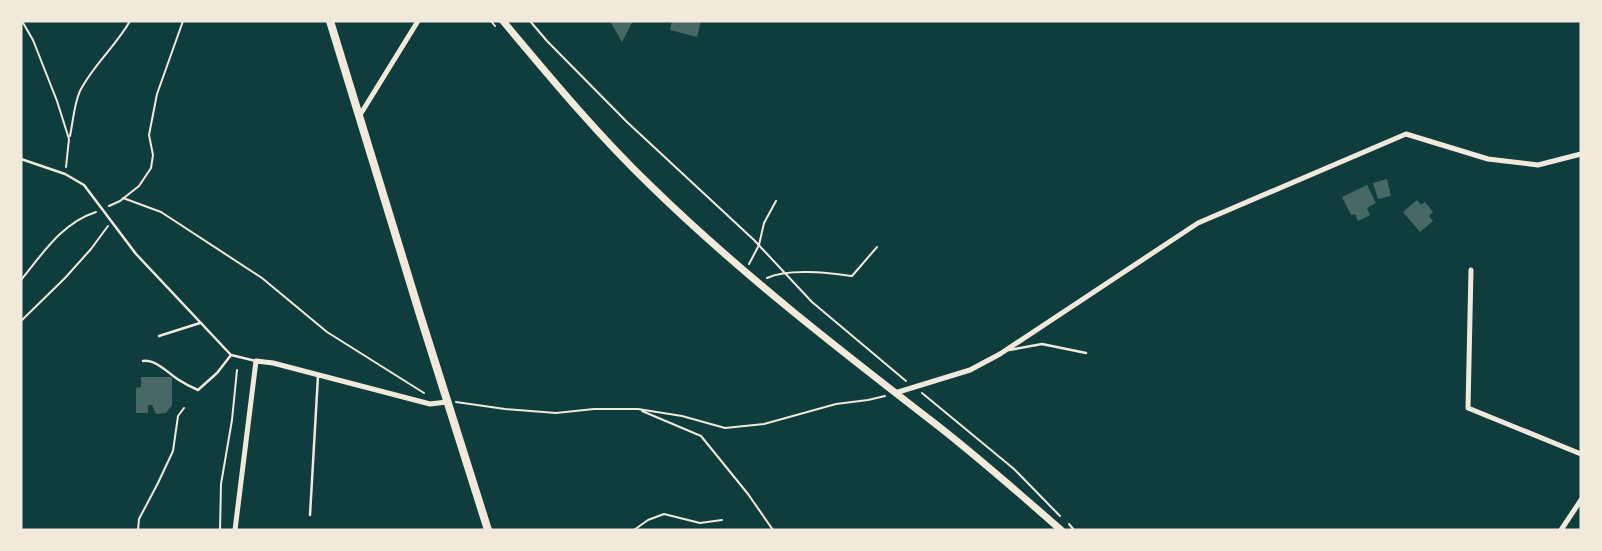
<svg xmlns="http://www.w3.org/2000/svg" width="1602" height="551" font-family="'Archivo Narrow',sans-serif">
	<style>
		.building { fill: #486865 }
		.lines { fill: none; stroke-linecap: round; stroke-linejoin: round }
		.path { stroke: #f1e9da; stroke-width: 2 }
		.service { stroke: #f1e9da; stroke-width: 2.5 }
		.minor { stroke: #f1e9da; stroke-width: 5 }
		.tertiary { stroke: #f1e9da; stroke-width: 7 }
		.secondary { stroke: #f1e9da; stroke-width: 8 }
	</style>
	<rect width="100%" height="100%" fill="#0f3d3e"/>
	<path class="building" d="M 610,21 L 633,21 L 622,42 Z
		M 672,21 L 701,21 L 697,37 L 670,30 Z
		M 1387,179 L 1391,196 L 1378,199 L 1373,183 Z
		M 1367,185 L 1376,203 L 1367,208 L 1370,215 L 1358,221 L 1355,214 L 1351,215 L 1342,197 Z
		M 1417,200 L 1421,205 L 1425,202 L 1433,212 L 1429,216 L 1433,221 L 1420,232 L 1403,212 Z
		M 141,377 L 172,377 L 172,405 L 166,413 L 156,414 L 152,405 L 148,405 L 148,413 L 136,413 L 136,388 L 141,387 Z"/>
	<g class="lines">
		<path class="path" d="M 22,21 L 33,40 L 57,101 L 69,139 L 66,167
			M 491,21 L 495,26
			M 530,21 L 547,41 L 627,122 L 754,240 L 812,302 L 906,381
			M 70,136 C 73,122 74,104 80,91 C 93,65 116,46 130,21
			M 123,198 L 161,212 L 262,278 L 327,332 L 424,393
			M 109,206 L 120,201 L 139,186 L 151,168 L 153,155 L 149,135 L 157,94 L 183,21
			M 749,264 L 759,245 L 764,223 L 776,201
			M 767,278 C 789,268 828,273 852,276 L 877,247
			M 21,280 C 43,253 62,223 96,212
			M 21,321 L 65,278 L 91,249 L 108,226
			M 922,393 L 1014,469 L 1060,516
			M 456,402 L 505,409 L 556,413 L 594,409 L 638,409 L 682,416 L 725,428 L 764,424 L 836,404 L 868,400 L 885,396
			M 642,411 L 701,436 L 748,494 L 773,530
			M 1069,524 L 1074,530
			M 138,530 L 139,519 L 158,483 L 173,451 L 178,416 L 184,408
			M 220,530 L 221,484 L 232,420 L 237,370
			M 634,530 L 648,520 L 664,514 L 700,523 L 722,520"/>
		<path class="service" d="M 21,159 L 65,174 L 84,185 L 136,254 L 231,355 L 256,361
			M 159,336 L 200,323
			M 1009,350 L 1042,344 L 1086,353
			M 143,361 C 156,359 169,374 179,380 C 185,384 191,387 198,390 L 217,373 L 231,355
			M 310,515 L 318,376"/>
		<path class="minor" d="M 360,115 L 418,21
			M 1471,270 L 1468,408 L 1581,454
			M 895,393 L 970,370 L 1000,354 L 1198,223 L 1406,134 L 1488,159 L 1538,165 L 1581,154
			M 235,530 L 256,361 L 273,363 L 430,404 L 447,402
			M 1561,530 L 1581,500"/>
		<path class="tertiary" d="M 503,21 C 550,77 597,134 650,185 C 738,271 836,347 933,422 C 977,456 1019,493 1061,530"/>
		<path class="secondary" d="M 330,21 L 421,318 L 488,530"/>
	</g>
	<rect width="1602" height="551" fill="none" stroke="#f1e9da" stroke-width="45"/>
</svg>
